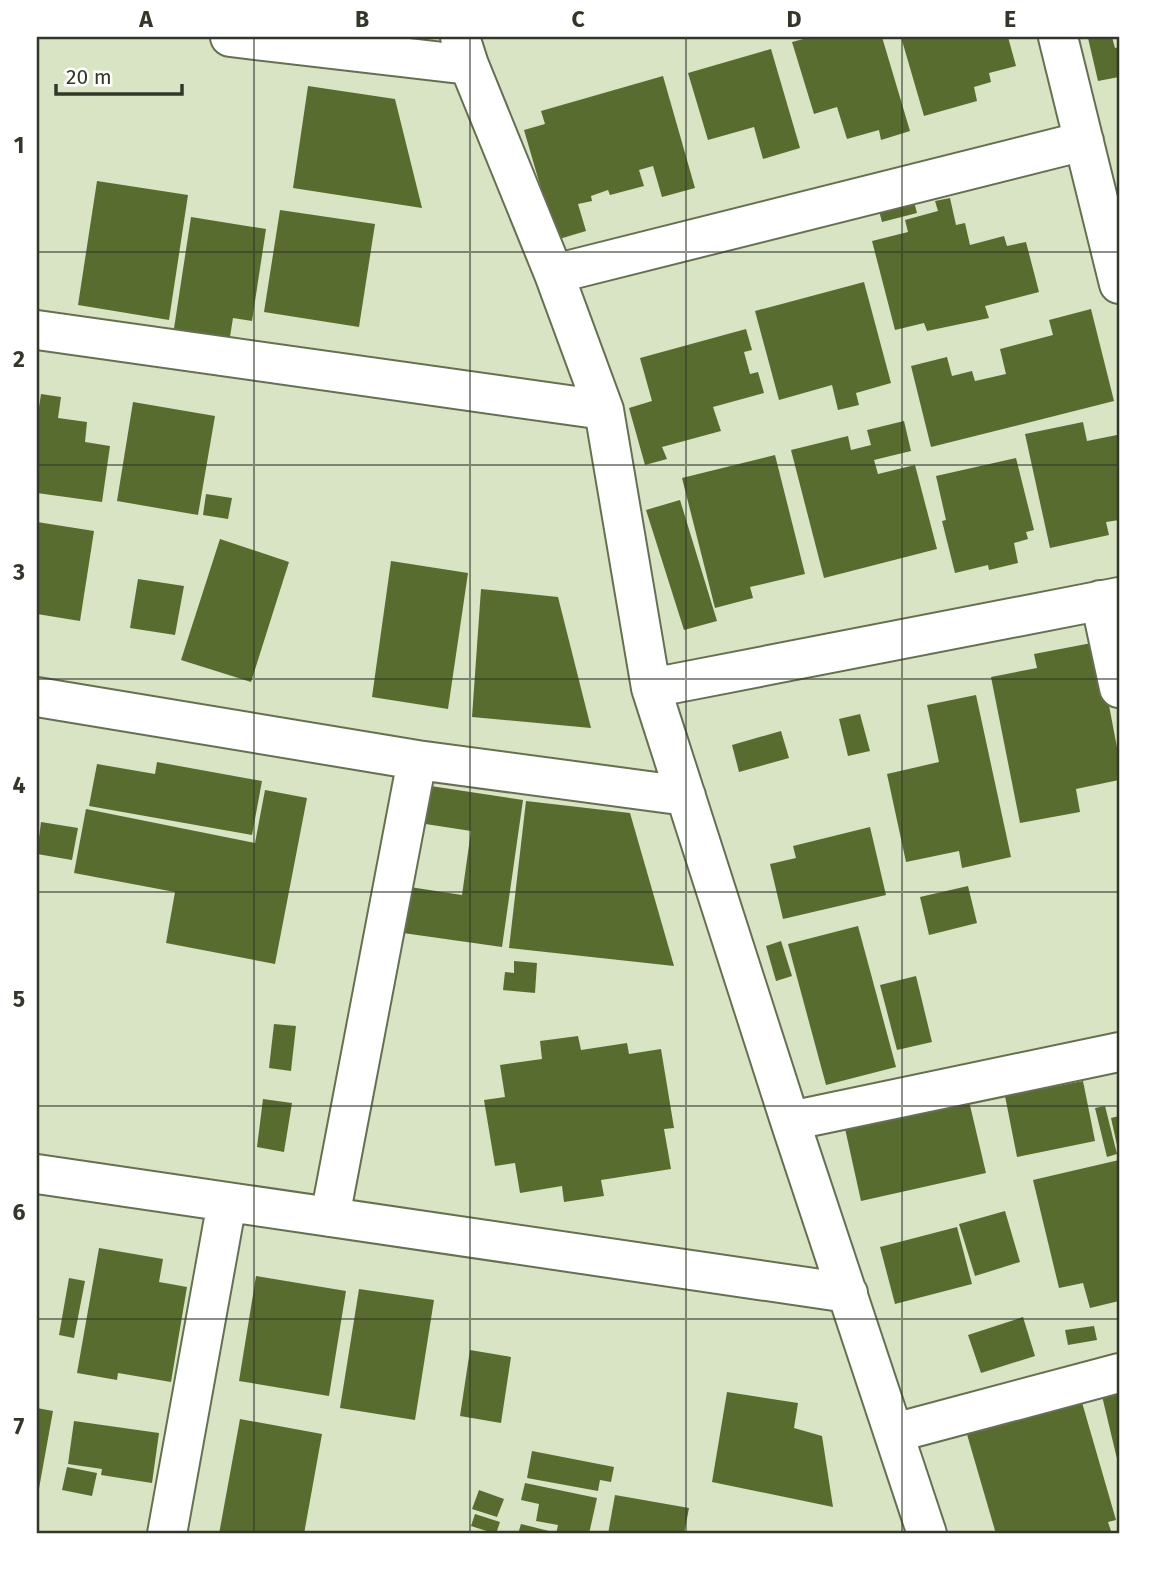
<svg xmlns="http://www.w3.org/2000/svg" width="1156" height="1571" font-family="'Fira Sans',sans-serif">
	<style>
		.building { fill: #596c30 }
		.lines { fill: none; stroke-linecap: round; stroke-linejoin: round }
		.minor-casing { stroke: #657052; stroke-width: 42 }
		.minor { stroke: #fff; stroke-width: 38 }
		.grid { fill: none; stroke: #32372a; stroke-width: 2; stroke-opacity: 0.55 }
		.neatline { fill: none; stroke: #32372a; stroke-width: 2.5 }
		.grid-label { font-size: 23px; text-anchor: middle; font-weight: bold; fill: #32372a }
	</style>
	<rect width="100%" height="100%" fill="#d8e4c3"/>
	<path class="building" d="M 811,37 L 882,37 L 910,131 L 881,140 L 879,130 L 847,139 L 837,107 L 814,114 L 792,42 Z
		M 901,37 L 1008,37 L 1016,66 L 989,73 L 991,82 L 974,87 L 977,101 L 924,116 Z
		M 1095,37 L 1112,37 L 1115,48 L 1119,47 L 1119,77 L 1098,81 L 1088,38 Z
		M 771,49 L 800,148 L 763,159 L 754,127 L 708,140 L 688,73 Z
		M 663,76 L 695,188 L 662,197 L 653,166 L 639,170 L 644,186 L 610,195 L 608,190 L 591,196 L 592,201 L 578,204 L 586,231 L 556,240 L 524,130 L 545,124 L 541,111 Z
		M 308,86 L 395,99 L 422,208 L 293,188 Z
		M 97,181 L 188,195 L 169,320 L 78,305 Z
		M 913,198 L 917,213 L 882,222 L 878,207 Z
		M 950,198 L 956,225 L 965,223 L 970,245 L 1004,236 L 1007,246 L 1026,242 L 1039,292 L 985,306 L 989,318 L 927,331 L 924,323 L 895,330 L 872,241 L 908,232 L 905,220 L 938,211 L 935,201 Z
		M 280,210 L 375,224 L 359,327 L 264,312 Z
		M 191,217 L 266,229 L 252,321 L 233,318 L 229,343 L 173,335 Z
		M 864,282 L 891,383 L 856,393 L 859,405 L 838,410 L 832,385 L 779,400 L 755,311 Z
		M 1091,309 L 1114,401 L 931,447 L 911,366 L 947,357 L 952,376 L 972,371 L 975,381 L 1006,374 L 1000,349 L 1053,335 L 1049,320 Z
		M 746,329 L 752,350 L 744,352 L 750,374 L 758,372 L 764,393 L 713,407 L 721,431 L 662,447 L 667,459 L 645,465 L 629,408 L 652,401 L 640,358 Z
		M 41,394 L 61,397 L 58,418 L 87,422 L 85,442 L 110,446 L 102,502 L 37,493 L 37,421 Z
		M 133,402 L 215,416 L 198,515 L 117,501 Z
		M 904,421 L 911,451 L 874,460 L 878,474 L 915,465 L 937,549 L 824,578 L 791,450 L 848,436 L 851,450 L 871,445 L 867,430 Z
		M 1083,422 L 1087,441 L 1117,435 L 1119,446 L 1119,520 L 1106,522 L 1109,535 L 1050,548 L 1025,434 Z
		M 775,455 L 805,574 L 750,587 L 753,598 L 715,608 L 682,478 Z
		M 1016,458 L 1034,530 L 1026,532 L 1028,539 L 1014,543 L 1018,563 L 989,570 L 988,565 L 955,573 L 942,521 L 946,520 L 936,476 Z
		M 206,494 L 232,498 L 228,519 L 203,515 Z
		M 680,500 L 717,621 L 684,630 L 646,510 Z
		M 37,522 L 94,531 L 80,621 L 37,614 Z
		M 220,539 L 289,562 L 251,682 L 181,660 Z
		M 391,561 L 468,573 L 448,709 L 372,697 Z
		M 138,579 L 184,586 L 175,635 L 130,628 Z
		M 481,589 L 558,597 L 591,728 L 472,717 Z
		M 1097,642 L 1119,758 L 1119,780 L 1076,789 L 1080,812 L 1020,823 L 991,677 L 1037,668 L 1034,654 Z
		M 976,695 L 1011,857 L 962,868 L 959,851 L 906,862 L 887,774 L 939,762 L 927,705 Z
		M 860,714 L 870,751 L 848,756 L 839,719 Z
		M 781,731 L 789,758 L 739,772 L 732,745 Z
		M 157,762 L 262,781 L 252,835 L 89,806 L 97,764 L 155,774 Z
		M 424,785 L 523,800 L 502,947 L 403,933 L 410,887 L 462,895 L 471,831 L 419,823 Z
		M 265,790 L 307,798 L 275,964 L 166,943 L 175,892 L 74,873 L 86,809 L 255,843 Z
		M 526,801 L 630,813 L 674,966 L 509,948 Z
		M 41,822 L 78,828 L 72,860 L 37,854 Z
		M 870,827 L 886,895 L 783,919 L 770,864 L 796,858 L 793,846 Z
		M 968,886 L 977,923 L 929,935 L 920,897 Z
		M 858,926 L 896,1067 L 826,1085 L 788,944 Z
		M 781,941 L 792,976 L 776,981 L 766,946 Z
		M 514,961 L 537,963 L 535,993 L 503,990 L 505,972 L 514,973 Z
		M 916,976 L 932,1042 L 897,1050 L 880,985 Z
		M 274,1024 L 296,1026 L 291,1071 L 269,1068 Z
		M 578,1036 L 581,1050 L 627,1043 L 629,1054 L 661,1049 L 674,1128 L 664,1129 L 671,1169 L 601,1180 L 604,1196 L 564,1202 L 562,1186 L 520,1193 L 515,1163 L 495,1166 L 484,1100 L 505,1097 L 500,1065 L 542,1059 L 540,1041 Z
		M 1083,1081 L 1095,1141 L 1017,1157 L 1005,1096 Z
		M 968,1097 L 986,1173 L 861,1201 L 844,1124 Z
		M 263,1099 L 292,1103 L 284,1152 L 257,1147 Z
		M 1105,1106 L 1117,1154 L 1107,1157 L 1095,1108 Z
		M 1119,1116 L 1119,1149 L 1118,1150 L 1111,1118 Z
		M 1119,1160 L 1119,1301 L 1090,1308 L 1083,1283 L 1059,1288 L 1033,1180 Z
		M 1005,1211 L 1020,1262 L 975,1276 L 959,1224 Z
		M 957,1227 L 972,1284 L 895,1304 L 880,1247 Z
		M 99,1248 L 163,1259 L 159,1282 L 187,1287 L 171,1382 L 118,1373 L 117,1380 L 77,1373 Z
		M 256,1276 L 346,1291 L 329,1396 L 239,1381 Z
		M 69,1278 L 85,1281 L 74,1338 L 59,1335 Z
		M 359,1289 L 434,1300 L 415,1420 L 340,1408 Z
		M 1023,1317 L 1035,1356 L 981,1373 L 968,1335 Z
		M 1094,1326 L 1097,1340 L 1068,1345 L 1065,1330 Z
		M 470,1350 L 511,1357 L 501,1423 L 460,1416 Z
		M 727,1392 L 798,1403 L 794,1428 L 822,1436 L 833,1507 L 712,1482 Z
		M 1119,1392 L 1119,1463 L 1118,1463 L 1102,1396 Z
		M 1081,1399 L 1116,1520 L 1108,1522 L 1112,1534 L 996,1534 L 966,1431 Z
		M 37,1408 L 53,1411 L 38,1494 L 37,1493 Z
		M 240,1419 L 322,1434 L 304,1534 L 219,1534 Z
		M 74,1421 L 159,1433 L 152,1483 L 101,1475 L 102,1469 L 68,1464 Z
		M 532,1451 L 614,1467 L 611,1482 L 600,1480 L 598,1491 L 527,1478 Z
		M 67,1467 L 97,1473 L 92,1496 L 62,1490 Z
		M 525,1483 L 597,1498 L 589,1534 L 556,1534 L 558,1525 L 536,1521 L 539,1504 L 521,1500 Z
		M 479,1490 L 504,1499 L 497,1517 L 472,1509 Z
		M 615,1495 L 689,1508 L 684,1534 L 608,1534 Z
		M 475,1514 L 500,1522 L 496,1534 L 471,1526 Z
		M 521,1524 L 553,1532 L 553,1534 L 518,1534 Z"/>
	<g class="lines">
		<g class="minor-casing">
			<path id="minor" d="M 230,37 L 469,65
				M 460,37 L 469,65 L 554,274 L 604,410 L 651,688 L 790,1121 L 927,1534
				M 1058,37 L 1119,284
				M 554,274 L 1084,141
				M 37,330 L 604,410
				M 1100,600 L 1119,688
				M 651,688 L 1119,597
				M 37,697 L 417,760 L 686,796
				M 790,1121 L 1119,1052
				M 37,1174 L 848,1293
				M 330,1217 L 417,760
				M 894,1433 L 1119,1373
				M 167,1534 L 227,1202"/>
		</g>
		<use href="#minor" class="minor"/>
	</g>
	<path class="grid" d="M 254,37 L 254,1534M 470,37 L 470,1534M 686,37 L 686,1534M 902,37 L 902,1534M 37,252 L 1119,252M 37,465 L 1119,465M 37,679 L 1119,679M 37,892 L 1119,892M 37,1106 L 1119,1106M 37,1319 L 1119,1319"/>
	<rect width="1156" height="1571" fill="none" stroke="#ffffff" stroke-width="77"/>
	<path d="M56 84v10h126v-10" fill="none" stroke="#32372a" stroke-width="3.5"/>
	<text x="66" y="84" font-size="21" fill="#32372a" stroke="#ffffff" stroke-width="5" paint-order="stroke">20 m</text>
	<rect x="38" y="38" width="1080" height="1494" class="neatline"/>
	<g class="grid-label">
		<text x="146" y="27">A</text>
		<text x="362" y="27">B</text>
		<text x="578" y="27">C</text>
		<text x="794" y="27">D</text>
		<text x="1010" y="27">E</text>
		<text x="19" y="153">1</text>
		<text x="19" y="367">2</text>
		<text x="19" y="580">3</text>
		<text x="19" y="793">4</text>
		<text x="19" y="1007">5</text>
		<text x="19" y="1220">6</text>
		<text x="19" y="1434">7</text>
	</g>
</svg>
